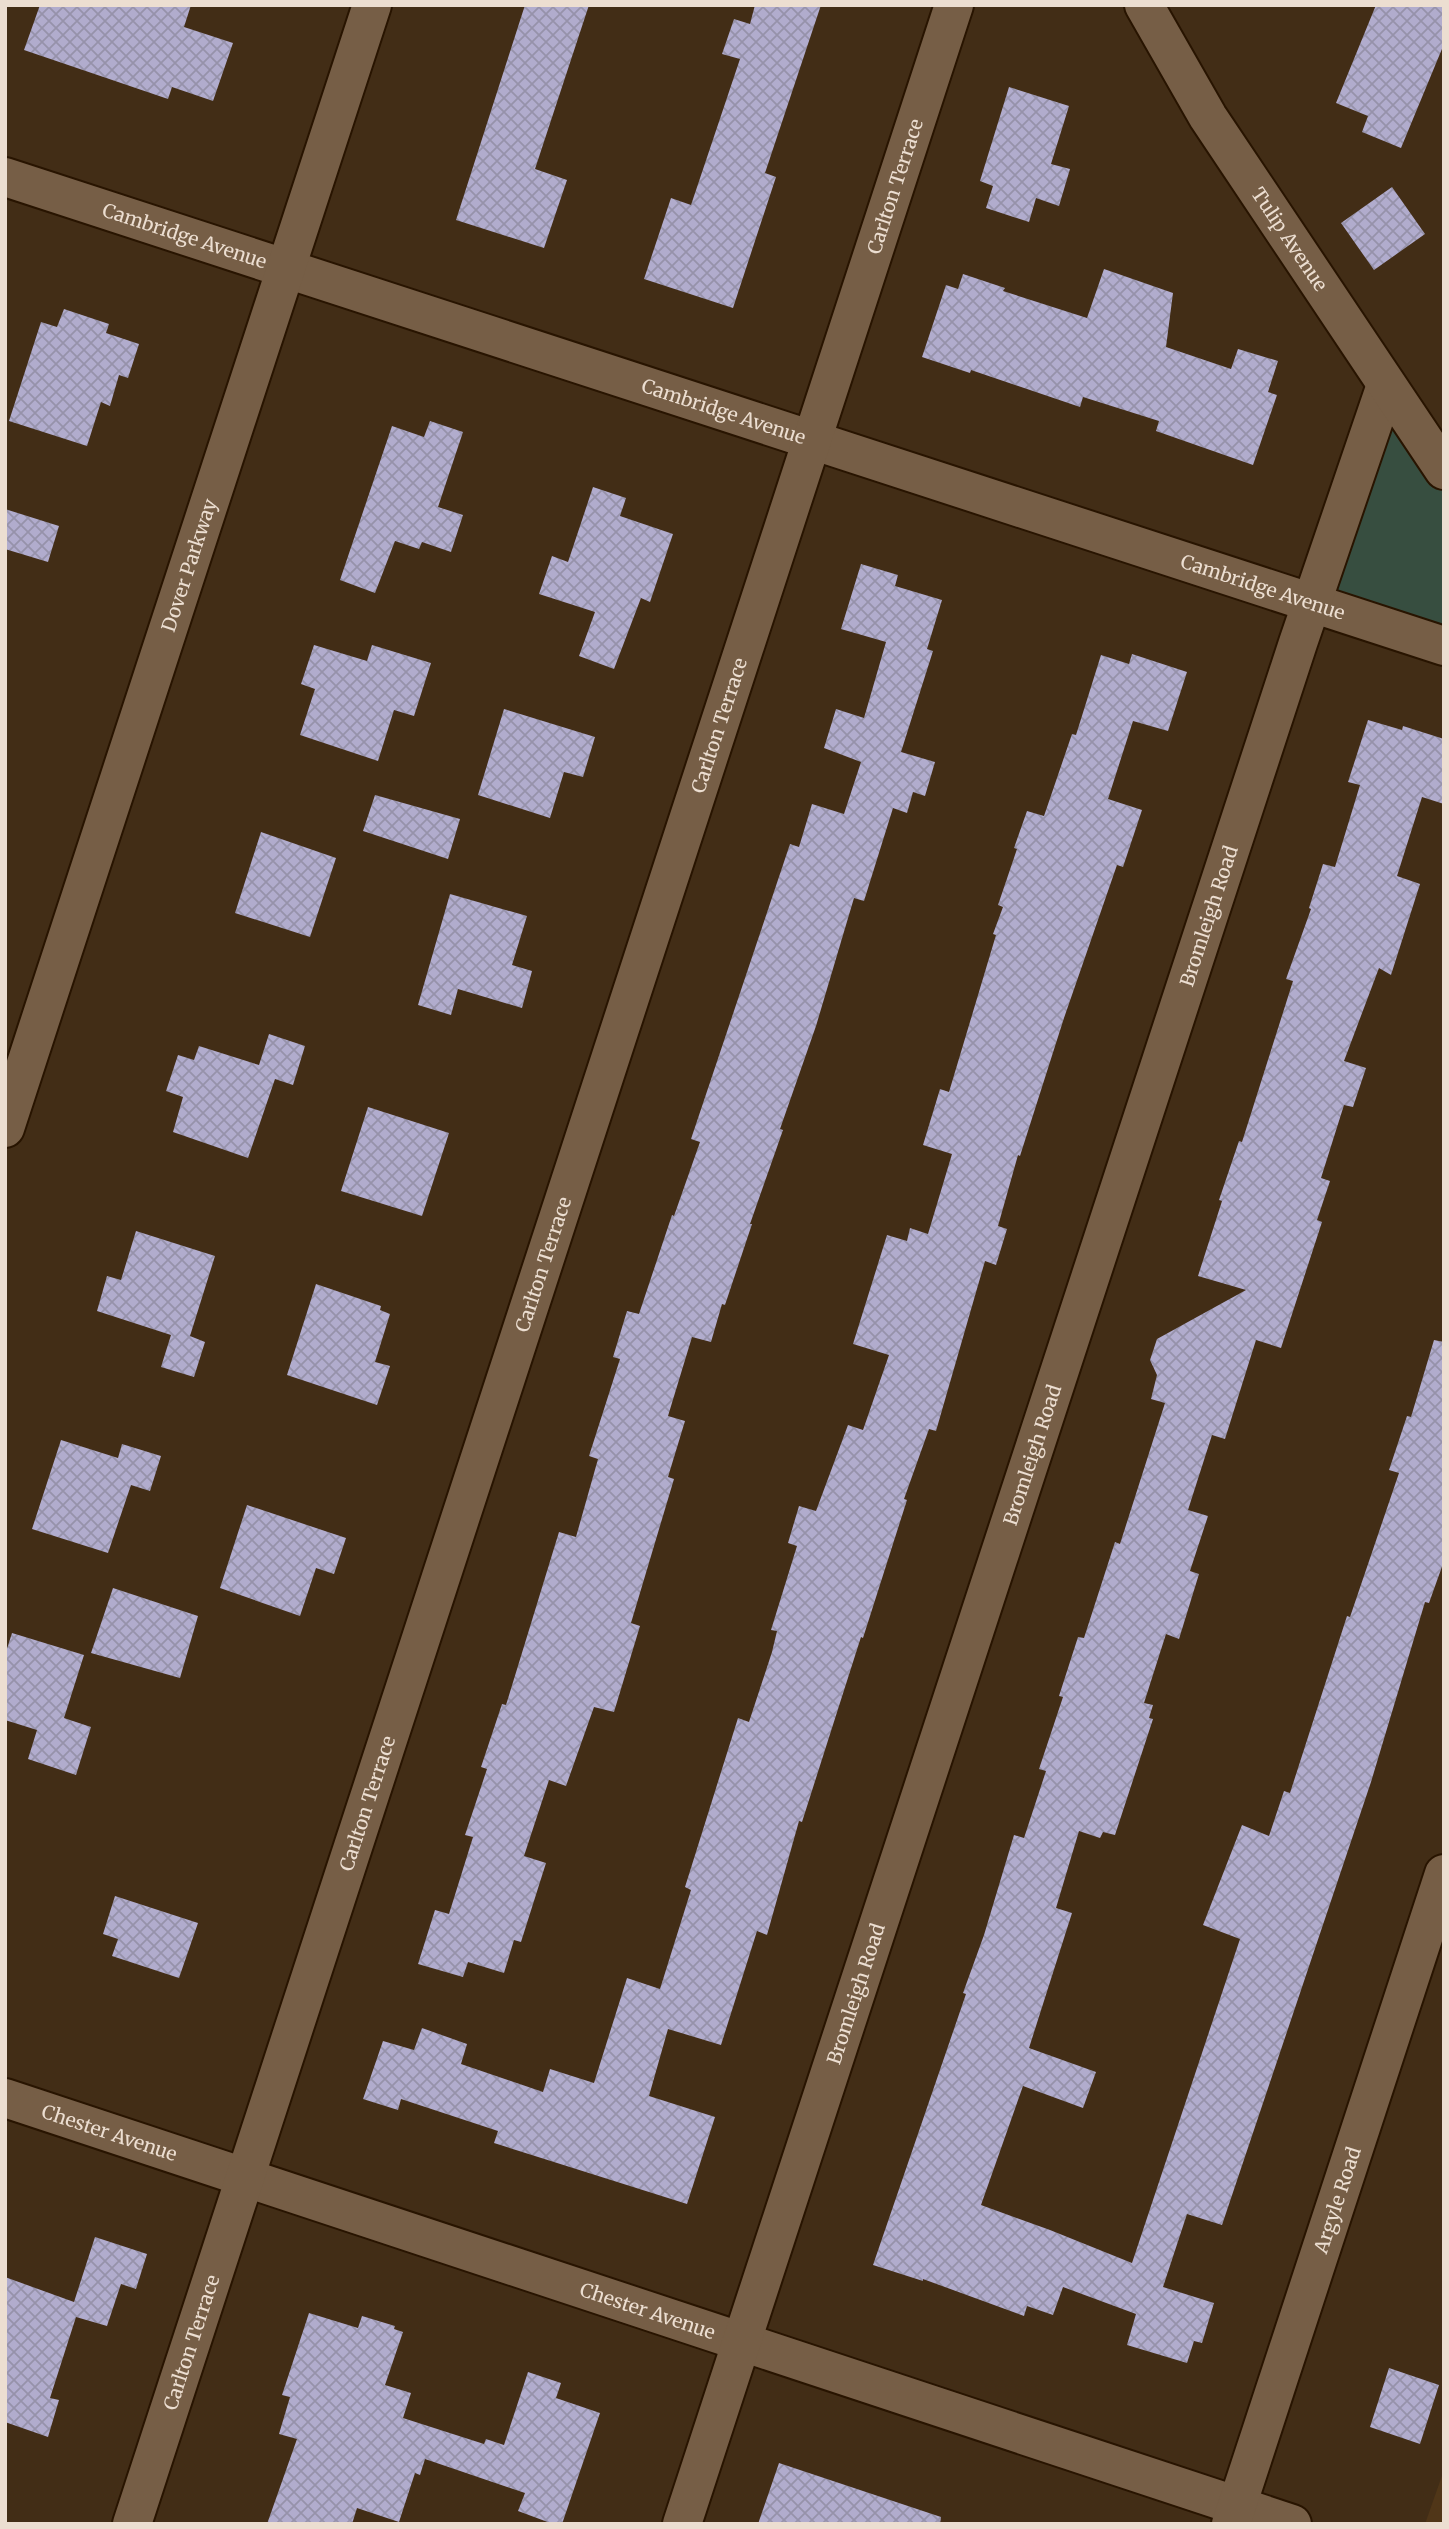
<svg xmlns="http://www.w3.org/2000/svg" width="1449" height="2529" font-family="Merriweather,serif">
	<style>
		.built { fill: #503618 }
		.green { fill: #374e40 }
		.building { fill: url(#building-cross-hatch) }
		.lines { fill: none; stroke-linecap: round; stroke-linejoin: round }
		.street-casing { stroke: #281400; stroke-width: 42 }
		.secondary-casing { stroke: #281400; stroke-width: 42 }
		.street { stroke: #765e46; stroke-width: 38 }
		.secondary { stroke: #765e46; stroke-width: 38 }
		.labels { text-anchor: middle; dominant-baseline: central; stroke-width: 7; stroke-linejoin: round; paint-order: stroke }
		.street-label { font-size: 19px; fill: #ecded1; stroke: #21180e }
	</style>
	<defs>
		<pattern id="building-cross-hatch" width="8" height="8" patternUnits="userSpaceOnUse" patternTransform="scale(1.75)"><rect width="8" height="8" fill="#b1accd"/><path d="M0 0l8 8M0 8l8-8" fill="none" stroke="#9692aa"/></pattern>
	</defs>
	<rect width="100%" height="100%" fill="#422d16"/>
	<path class="built" d="M 1444,2470 L 1444,2524 L 1425,2524 Z"/>
	<path class="green" d="M 1387,392 L 1444,476 L 1444,643 L 1316,601 Z"/>
	<path class="building" d="M 40,5 L 191,5 L 184,27 L 233,43 L 213,101 L 172,87 L 168,99 L 24,50 Z
		M 525,5 L 589,5 L 535,169 L 567,180 L 544,248 L 456,220 Z
		M 755,5 L 821,5 L 765,173 L 776,177 L 733,308 L 644,279 L 671,198 L 691,205 L 740,59 L 722,54 L 734,19 L 750,24 Z
		M 1376,5 L 1444,5 L 1444,44 L 1401,148 L 1362,132 L 1368,116 L 1336,103 Z
		M 1009,87 L 1069,106 L 1051,164 L 1070,169 L 1059,206 L 1036,198 L 1029,222 L 986,208 L 993,186 L 980,181 Z
		M 1392,187 L 1425,234 L 1374,270 L 1341,223 Z
		M 1104,269 L 1173,293 L 1166,347 L 1231,369 L 1238,349 L 1278,361 L 1268,392 L 1277,395 L 1253,465 L 1156,431 L 1159,421 L 1083,397 L 1080,407 L 971,370 L 970,373 L 922,357 L 946,285 L 958,289 L 963,274 L 1005,288 L 1003,291 L 1087,318 Z
		M 64,309 L 109,324 L 106,333 L 139,344 L 128,378 L 119,375 L 110,406 L 101,402 L 87,446 L 9,421 L 41,322 L 57,327 Z
		M 430,421 L 463,432 L 438,507 L 463,515 L 451,552 L 422,542 L 419,549 L 395,541 L 375,593 L 340,580 L 392,426 L 424,437 Z
		M 593,487 L 626,498 L 620,516 L 673,534 L 650,602 L 641,598 L 614,669 L 579,656 L 595,612 L 539,594 L 552,556 L 568,562 Z
		M 5,509 L 59,526 L 48,562 L 5,549 Z
		M 861,564 L 898,575 L 895,586 L 942,600 L 927,649 L 933,651 L 901,752 L 935,762 L 925,796 L 913,792 L 907,813 L 893,808 L 864,901 L 854,898 L 816,1026 L 780,1129 L 783,1130 L 750,1224 L 752,1224 L 725,1305 L 722,1304 L 711,1342 L 692,1337 L 668,1416 L 685,1421 L 668,1477 L 674,1479 L 631,1623 L 640,1626 L 614,1712 L 594,1707 L 566,1786 L 549,1780 L 524,1856 L 546,1863 L 521,1942 L 514,1940 L 504,1973 L 468,1962 L 463,1977 L 418,1964 L 435,1910 L 449,1914 L 473,1837 L 465,1835 L 487,1769 L 481,1767 L 502,1704 L 506,1705 L 559,1532 L 576,1537 L 598,1459 L 589,1456 L 620,1359 L 613,1357 L 627,1311 L 639,1314 L 672,1215 L 674,1216 L 700,1142 L 691,1139 L 790,844 L 799,847 L 812,804 L 844,814 L 861,762 L 824,748 L 836,709 L 864,718 L 886,642 L 841,629 Z
		M 314,645 L 367,661 L 372,645 L 431,663 L 414,716 L 394,710 L 378,761 L 300,735 L 315,689 L 301,684 Z
		M 1132,654 L 1187,672 L 1168,731 L 1133,721 L 1108,799 L 1142,810 L 1123,867 L 1117,865 L 1064,1018 L 1020,1156 L 1018,1155 L 998,1226 L 1007,1229 L 996,1265 L 985,1261 L 936,1431 L 929,1429 L 904,1499 L 907,1500 L 863,1638 L 861,1637 L 802,1822 L 799,1821 L 767,1935 L 757,1931 L 721,2045 L 668,2029 L 649,2096 L 715,2117 L 687,2204 L 494,2143 L 498,2131 L 401,2099 L 398,2110 L 363,2099 L 383,2041 L 414,2050 L 422,2028 L 467,2044 L 461,2064 L 543,2092 L 550,2069 L 594,2083 L 627,1978 L 660,1989 L 691,1890 L 685,1887 L 738,1718 L 749,1722 L 772,1652 L 777,1631 L 771,1630 L 797,1546 L 788,1543 L 799,1506 L 816,1511 L 848,1425 L 863,1430 L 889,1355 L 853,1344 L 887,1235 L 907,1241 L 910,1228 L 928,1234 L 952,1154 L 923,1145 L 940,1089 L 949,1092 L 996,935 L 993,934 L 1003,907 L 998,905 L 1017,849 L 1014,848 L 1027,811 L 1044,816 L 1072,734 L 1076,735 L 1101,655 L 1129,664 Z
		M 504,709 L 595,737 L 583,777 L 564,772 L 550,818 L 478,795 Z
		M 1368,720 L 1402,730 L 1403,726 L 1444,739 L 1444,804 L 1422,797 L 1397,876 L 1420,884 L 1391,975 L 1379,968 L 1344,1061 L 1366,1068 L 1353,1107 L 1344,1105 L 1321,1178 L 1330,1181 L 1317,1220 L 1322,1222 L 1281,1348 L 1256,1340 L 1225,1439 L 1212,1435 L 1188,1510 L 1208,1516 L 1190,1571 L 1199,1574 L 1179,1639 L 1166,1634 L 1144,1703 L 1153,1705 L 1149,1718 L 1153,1719 L 1115,1835 L 1103,1832 L 1100,1838 L 1079,1831 L 1056,1908 L 1072,1913 L 1029,2048 L 1096,2072 L 1083,2108 L 1023,2086 L 981,2205 L 1050,2230 L 1132,2263 L 1240,1939 L 1203,1925 L 1242,1825 L 1269,1836 L 1284,1791 L 1290,1793 L 1347,1616 L 1350,1617 L 1399,1473 L 1389,1470 L 1407,1416 L 1411,1417 L 1434,1340 L 1444,1342 L 1444,1561 L 1429,1603 L 1425,1602 L 1371,1782 L 1222,2225 L 1187,2214 L 1163,2287 L 1214,2303 L 1202,2343 L 1194,2341 L 1187,2363 L 1127,2345 L 1136,2314 L 1063,2287 L 1053,2315 L 1027,2306 L 1024,2316 L 923,2279 L 923,2281 L 873,2265 L 966,1994 L 963,1993 L 984,1935 L 1014,1835 L 1024,1838 L 1046,1771 L 1039,1769 L 1063,1697 L 1059,1696 L 1078,1637 L 1084,1638 L 1115,1542 L 1120,1544 L 1165,1403 L 1151,1399 L 1157,1375 L 1150,1360 L 1157,1339 L 1246,1290 L 1198,1276 L 1222,1201 L 1219,1200 L 1239,1141 L 1242,1142 L 1293,981 L 1286,979 L 1311,909 L 1309,908 L 1323,864 L 1335,867 L 1360,785 L 1348,782 Z
		M 375,795 L 460,819 L 448,859 L 363,831 Z
		M 261,832 L 336,858 L 310,937 L 235,913 Z
		M 450,894 L 527,916 L 512,965 L 532,971 L 522,1008 L 458,989 L 451,1015 L 418,1005 Z
		M 269,1034 L 305,1046 L 293,1085 L 275,1079 L 248,1158 L 173,1132 L 183,1097 L 166,1091 L 178,1055 L 194,1060 L 199,1046 L 259,1065 Z
		M 368,1107 L 449,1133 L 422,1216 L 341,1191 Z
		M 136,1231 L 215,1256 L 190,1336 L 205,1342 L 194,1377 L 161,1367 L 171,1335 L 97,1311 L 107,1276 L 121,1280 Z
		M 316,1284 L 381,1306 L 380,1310 L 390,1314 L 375,1362 L 390,1366 L 377,1405 L 287,1375 Z
		M 61,1440 L 118,1458 L 122,1444 L 161,1456 L 150,1491 L 131,1485 L 108,1553 L 32,1529 Z
		M 247,1505 L 346,1538 L 334,1574 L 316,1568 L 300,1616 L 220,1588 Z
		M 113,1588 L 198,1616 L 180,1678 L 91,1653 Z
		M 12,1633 L 84,1655 L 64,1718 L 91,1727 L 76,1775 L 28,1759 L 37,1730 L 5,1720 L 5,1655 Z
		M 115,1896 L 198,1923 L 179,1978 L 112,1956 L 118,1939 L 103,1934 Z
		M 95,2237 L 147,2254 L 136,2289 L 121,2284 L 107,2326 L 76,2317 L 50,2398 L 59,2400 L 48,2437 L 5,2422 L 5,2277 L 74,2302 Z
		M 309,2313 L 358,2328 L 362,2316 L 395,2326 L 394,2329 L 403,2332 L 385,2385 L 411,2393 L 403,2418 L 484,2444 L 486,2439 L 504,2445 L 528,2372 L 561,2383 L 556,2398 L 600,2413 L 562,2524 L 553,2524 L 518,2511 L 525,2493 L 425,2459 L 420,2475 L 415,2473 L 399,2522 L 357,2508 L 352,2524 L 267,2524 L 297,2439 L 279,2434 L 290,2397 L 282,2395 Z
		M 1389,2368 L 1439,2385 L 1420,2444 L 1370,2427 Z
		M 779,2463 L 941,2517 L 940,2524 L 758,2524 Z"/>
	<g class="lines">
		<g class="street-casing">
			<g id="street">
				<path id="s1" d="M 5,177 L 1444,646"/>
				<path id="s2" d="M 5,1128 L 372,5"/>
				<path id="s3" d="M 5,2098 L 1292,2524"/>
				<path id="s4" d="M 132,2524 L 954,5"/>
				<path id="s5" d="M 682,2524 L 1298,643 L 1386,385"/>
				<path id="s6" d="M 1231,2524 L 1444,1874"/>
			</g>
		</g>
		<g class="secondary-casing">
			<g id="secondary">
				<path id="s7" d="M 1144,5 L 1208,117 L 1444,470"/>
			</g>
		</g>
		<use href="#street" class="street"/>
		<use href="#secondary" class="secondary"/>
	</g>
	<g class="labels">
		<g class="street-label">
			<text stroke="none"><textPath href="#s4" startOffset="2459">Carlton Terrace</textPath></text>
			<text stroke="none"><textPath href="#s1" startOffset="189">Cambridge Avenue</textPath></text>
			<text stroke="none"><textPath href="#s7" startOffset="276">Tulip Avenue</textPath></text>
			<text stroke="none"><textPath href="#s1" startOffset="756">Cambridge Avenue</textPath></text>
			<text stroke="none"><textPath href="#s2" startOffset="592">Dover Parkway</textPath></text>
			<text stroke="none"><textPath href="#s1" startOffset="1323">Cambridge Avenue</textPath></text>
			<text stroke="none"><textPath href="#s4" startOffset="1892">Carlton Terrace</textPath></text>
			<text stroke="none"><textPath href="#s5" startOffset="1692">Bromleigh Road</textPath></text>
			<text stroke="none"><textPath href="#s4" startOffset="1325">Carlton Terrace</textPath></text>
			<text stroke="none"><textPath href="#s5" startOffset="1125">Bromleigh Road</textPath></text>
			<text stroke="none"><textPath href="#s4" startOffset="758">Carlton Terrace</textPath></text>
			<text stroke="none"><textPath href="#s5" startOffset="558">Bromleigh Road</textPath></text>
			<text stroke="none"><textPath href="#s3" startOffset="110">Chester Avenue</textPath></text>
			<text stroke="none"><textPath href="#s6" startOffset="341">Argyle Road</textPath></text>
			<text stroke="none"><textPath href="#s3" startOffset="677">Chester Avenue</textPath></text>
			<text stroke="none"><textPath href="#s4" startOffset="191">Carlton Terrace</textPath></text>
		</g>
	</g>
	<rect width="1449" height="2529" fill="none" stroke="#ecded1" stroke-width="14"/>
</svg>
